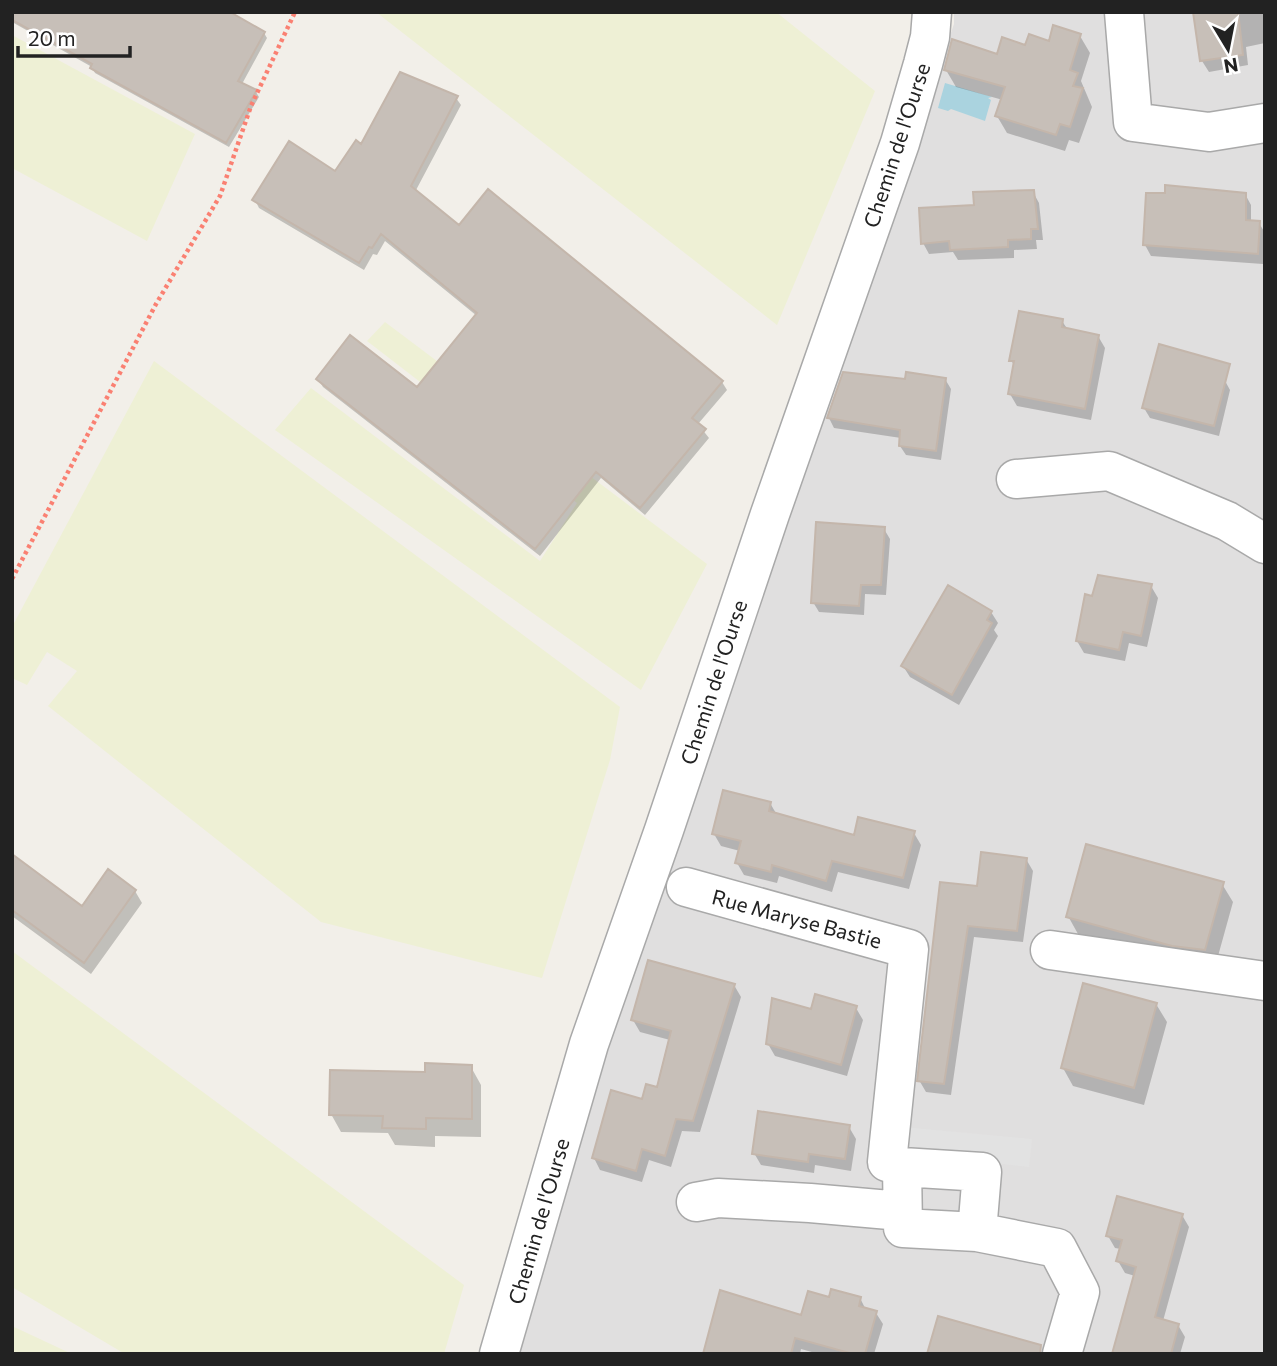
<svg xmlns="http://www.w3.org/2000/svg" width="1277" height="1366" font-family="Commissioner,sans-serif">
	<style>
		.residential { fill: #e0dfdf }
		.farmland { fill: #eef0d5 }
		.parking { fill: #e2e2e2 }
		.water { fill: #aad3df }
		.shadow { fill: #0003 }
		.building { fill: #c7bfb8; stroke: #c4b6ab; stroke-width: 2 }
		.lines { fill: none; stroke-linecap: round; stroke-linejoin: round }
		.minor-casing { stroke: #a9a9a9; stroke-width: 41 }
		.path { stroke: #fa8072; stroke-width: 4.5; stroke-dasharray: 3.5 3.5; stroke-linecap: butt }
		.minor { stroke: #fff; stroke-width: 38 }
		.labels { text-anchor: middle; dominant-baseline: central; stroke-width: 7; stroke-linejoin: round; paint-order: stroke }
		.street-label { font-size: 21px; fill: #222; stroke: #fff }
	</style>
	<rect width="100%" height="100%" fill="#f2efe9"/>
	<path class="residential" d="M 954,12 L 1265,12 L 1265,1354 L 510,1354 L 604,1031 L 694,803 L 866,273 L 954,24 Z"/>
	<path class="farmland" d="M 376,12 L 776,12 L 875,91 L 777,325 Z
		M 12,35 L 195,134 L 147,241 L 12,168 Z
		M 385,322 L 707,564 L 641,690 L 275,430 L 311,388 L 540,561 L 577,503 L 367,341 Z
		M 154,361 L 620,707 L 610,760 L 542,978 L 321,922 L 48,706 L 77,671 L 47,652 L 27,685 L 12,678 L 12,627 Z
		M 12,951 L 464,1285 L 444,1354 L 125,1354 L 12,1287 Z
		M 12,1326 L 72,1354 L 12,1354 Z"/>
	<path class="parking" d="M 903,1127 L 1032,1139 L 1029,1167 L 900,1152 Z"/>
	<path class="water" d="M 945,83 L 992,97 L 988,98 L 991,100 L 985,121 L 951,109 L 948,111 L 938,108 Z"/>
	<path class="shadow" d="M 12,12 L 264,33 L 267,38 L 242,84 L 256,92 L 259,97 L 229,147 L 95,73 L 92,67 L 12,22 Z
		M 1194,12 L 1263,12 L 1265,43 L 1246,47 L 1248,65 L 1209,72 L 1202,61 Z
		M 1080,36 L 1090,53 L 1081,81 L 1092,107 L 1079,143 L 1069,140 L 1065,151 L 1007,133 L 997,116 L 1003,100 L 956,87 L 946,70 L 1027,47 Z
		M 456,98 L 461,105 L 415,192 L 459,228 L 722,382 L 727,390 L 698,424 L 709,438 L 645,515 L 601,478 L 540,556 L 323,387 L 318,379 L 417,389 L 477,316 L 385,241 L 377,255 L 373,254 L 364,270 L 259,208 L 255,200 L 335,173 L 361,146 Z
		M 1033,192 L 1039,203 L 1043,240 L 1036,240 L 1037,249 L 1014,250 L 1014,258 L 958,260 L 953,252 L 929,254 L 923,243 Z
		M 1245,194 L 1251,205 L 1251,222 L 1259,223 L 1265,233 L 1263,264 L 1151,256 L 1145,245 Z
		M 1062,321 L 1068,330 L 1098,336 L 1105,348 L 1091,420 L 1017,406 L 1010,394 L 1015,367 L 1011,360 Z
		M 945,379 L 951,389 L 941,460 L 906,455 L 900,446 L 901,438 L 834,428 L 829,418 L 907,381 Z
		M 1224,379 L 1230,390 L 1219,436 L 1150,418 L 1144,408 Z
		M 884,529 L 890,539 L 886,595 L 865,594 L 864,615 L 819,612 L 813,602 Z
		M 1151,586 L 1158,598 L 1147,647 L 1129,643 L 1125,661 L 1084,653 L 1077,641 L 1094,598 Z
		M 991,612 L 998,623 L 994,630 L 998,636 L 959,705 L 910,677 L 903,666 Z
		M 770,803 L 777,815 L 855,837 L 914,833 L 921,845 L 909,889 L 838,872 L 832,892 L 779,876 L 777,883 L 744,875 L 737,863 L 740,851 L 721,846 L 714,834 Z
		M 12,857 L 83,908 L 135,891 L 142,903 L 91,974 L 12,916 Z
		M 1026,859 L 1033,871 L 1023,942 L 974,937 L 951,1095 L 926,1092 L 919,1080 L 978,887 Z
		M 1222,884 L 1233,902 L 1215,967 L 1184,963 L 1078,934 L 1068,916 Z
		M 734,985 L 741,997 L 700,1132 L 682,1131 L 671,1167 L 649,1160 L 642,1182 L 600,1170 L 594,1158 L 644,1101 L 658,1089 L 670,1040 L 640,1032 L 633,1020 Z
		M 1156,1004 L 1167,1022 L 1144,1105 L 1073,1086 L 1063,1068 Z
		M 856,1008 L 863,1020 L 847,1076 L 775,1056 L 768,1044 L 812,1011 Z
		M 471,1067 L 481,1085 L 481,1137 L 435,1136 L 435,1147 L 395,1145 L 388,1133 L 341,1132 L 331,1114 L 426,1074 Z
		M 849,1127 L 856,1139 L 851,1171 L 815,1165 L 814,1173 L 761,1165 L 754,1153 Z
		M 1182,1215 L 1189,1227 L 1163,1321 L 1178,1325 L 1185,1337 L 1180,1354 L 1114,1354 L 1135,1276 L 1125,1273 L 1118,1261 L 1121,1249 L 1115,1248 L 1108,1236 Z
		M 860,1298 L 866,1310 L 876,1313 L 883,1324 L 874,1354 L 819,1354 L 801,1349 L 800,1354 L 708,1354 L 802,1317 Z"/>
	<path class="building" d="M 12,12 L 230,12 L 265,32 L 238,81 L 257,90 L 226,143 L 90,68 L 92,64 L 12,20 Z
		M 1193,12 L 1238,12 L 1243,55 L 1200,61 Z
		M 1053,25 L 1081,34 L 1070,70 L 1078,73 L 1073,86 L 1083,88 L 1070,127 L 1060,124 L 1056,135 L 995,116 L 1005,87 L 944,70 L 952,39 L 997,54 L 1002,37 L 1025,45 L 1029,34 L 1049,41 Z
		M 400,72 L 458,96 L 411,186 L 459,225 L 488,189 L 723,381 L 692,418 L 706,429 L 640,508 L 596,472 L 535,549 L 316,379 L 350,335 L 417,387 L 477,313 L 381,234 L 372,248 L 369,247 L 359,263 L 252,200 L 289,141 L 335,171 L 356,140 L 361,144 Z
		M 1165,185 L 1246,193 L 1246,220 L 1260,221 L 1258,254 L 1143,245 L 1146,193 L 1165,193 Z
		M 1034,190 L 1038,229 L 1031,229 L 1031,239 L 1008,240 L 1008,247 L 950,250 L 949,241 L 921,244 L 919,208 L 974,205 L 973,192 Z
		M 1019,311 L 1063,319 L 1062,327 L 1099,335 L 1085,409 L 1008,394 L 1014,361 L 1009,361 Z
		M 1159,344 L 1230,364 L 1214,426 L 1142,408 Z
		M 843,372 L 905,379 L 906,372 L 946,378 L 936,451 L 899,446 L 900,430 L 827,418 Z
		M 816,522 L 885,527 L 881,585 L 861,585 L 859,606 L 811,603 Z
		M 1098,575 L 1152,584 L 1141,636 L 1123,632 L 1119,650 L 1076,641 L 1085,594 L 1092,596 Z
		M 948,585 L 992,611 L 987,620 L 992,623 L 952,695 L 901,666 Z
		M 723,790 L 771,802 L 769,811 L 854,835 L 858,817 L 915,831 L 903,878 L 832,861 L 826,881 L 772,865 L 771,872 L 735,863 L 741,841 L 712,834 Z
		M 1086,844 L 1224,882 L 1205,950 L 1172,946 L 1066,917 Z
		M 981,852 L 1027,858 L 1017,931 L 968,926 L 944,1084 L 917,1081 L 940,882 L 977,886 Z
		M 12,854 L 82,906 L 108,869 L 136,890 L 84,963 L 12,910 Z
		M 648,960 L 735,984 L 693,1121 L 676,1119 L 665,1156 L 642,1149 L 636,1171 L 592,1158 L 611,1090 L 642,1099 L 646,1084 L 657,1087 L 671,1031 L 631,1020 Z
		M 1083,983 L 1157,1003 L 1134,1088 L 1061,1068 Z
		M 815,994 L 857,1006 L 841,1065 L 766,1044 L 772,998 L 811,1009 Z
		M 425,1063 L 472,1065 L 472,1119 L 426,1118 L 426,1129 L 382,1128 L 383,1116 L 329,1115 L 330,1070 L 425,1072 Z
		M 758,1111 L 850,1125 L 845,1159 L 809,1154 L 808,1162 L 752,1154 Z
		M 1117,1196 L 1183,1214 L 1155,1317 L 1179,1324 L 1171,1354 L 1112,1354 L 1136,1267 L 1116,1261 L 1122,1240 L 1106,1236 Z
		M 831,1289 L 861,1297 L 859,1306 L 877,1311 L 865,1354 L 853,1354 L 795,1338 L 791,1354 L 703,1354 L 720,1290 L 801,1315 L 808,1291 L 829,1297 Z
		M 938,1316 L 1041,1345 L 1040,1354 L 927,1354 Z"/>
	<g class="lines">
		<g class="minor-casing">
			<path id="minor" d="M 1124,12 L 1133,122 L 1209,132 L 1265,123
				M 1016,479 L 1109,471 L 1227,521 L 1265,544
				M 686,887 L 909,949 L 887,1162 L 902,1167
				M 1050,950 L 1265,981
				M 696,1202 L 718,1198 L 810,1203 L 901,1211
				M 977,1232 L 982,1172 L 902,1167 L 903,1228 L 977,1232 L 1057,1248 L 1080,1292 L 1062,1354
				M 499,1354 L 589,1044 L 664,830 L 770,514 L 900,143 L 923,64 L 930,37 L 932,12"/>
		</g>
		<path class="path" d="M 12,579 L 156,304 L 220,196 L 251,106 L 295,12"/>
		<use href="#minor" class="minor"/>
	</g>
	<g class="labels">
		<g class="street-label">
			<text transform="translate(896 145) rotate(-72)">Chemin de l'Ourse</text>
			<text transform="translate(713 682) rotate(-72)">Chemin de l'Ourse</text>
			<text transform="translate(797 918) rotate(15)">Rue Maryse Bastie</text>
			<text transform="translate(538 1221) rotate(-74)">Chemin de l'Ourse</text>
		</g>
	</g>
	<rect width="1277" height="1366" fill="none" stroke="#222222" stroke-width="28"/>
	<g transform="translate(1228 49) rotate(170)" stroke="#ffffff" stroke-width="5" paint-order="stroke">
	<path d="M0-5L12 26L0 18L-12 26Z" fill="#222222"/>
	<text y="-10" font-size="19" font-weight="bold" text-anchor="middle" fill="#222222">N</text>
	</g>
	<path d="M18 46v10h112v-10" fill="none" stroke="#222222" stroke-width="3.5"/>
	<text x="28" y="46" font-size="21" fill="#222222" stroke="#ffffff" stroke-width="5" paint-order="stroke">20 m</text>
</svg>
